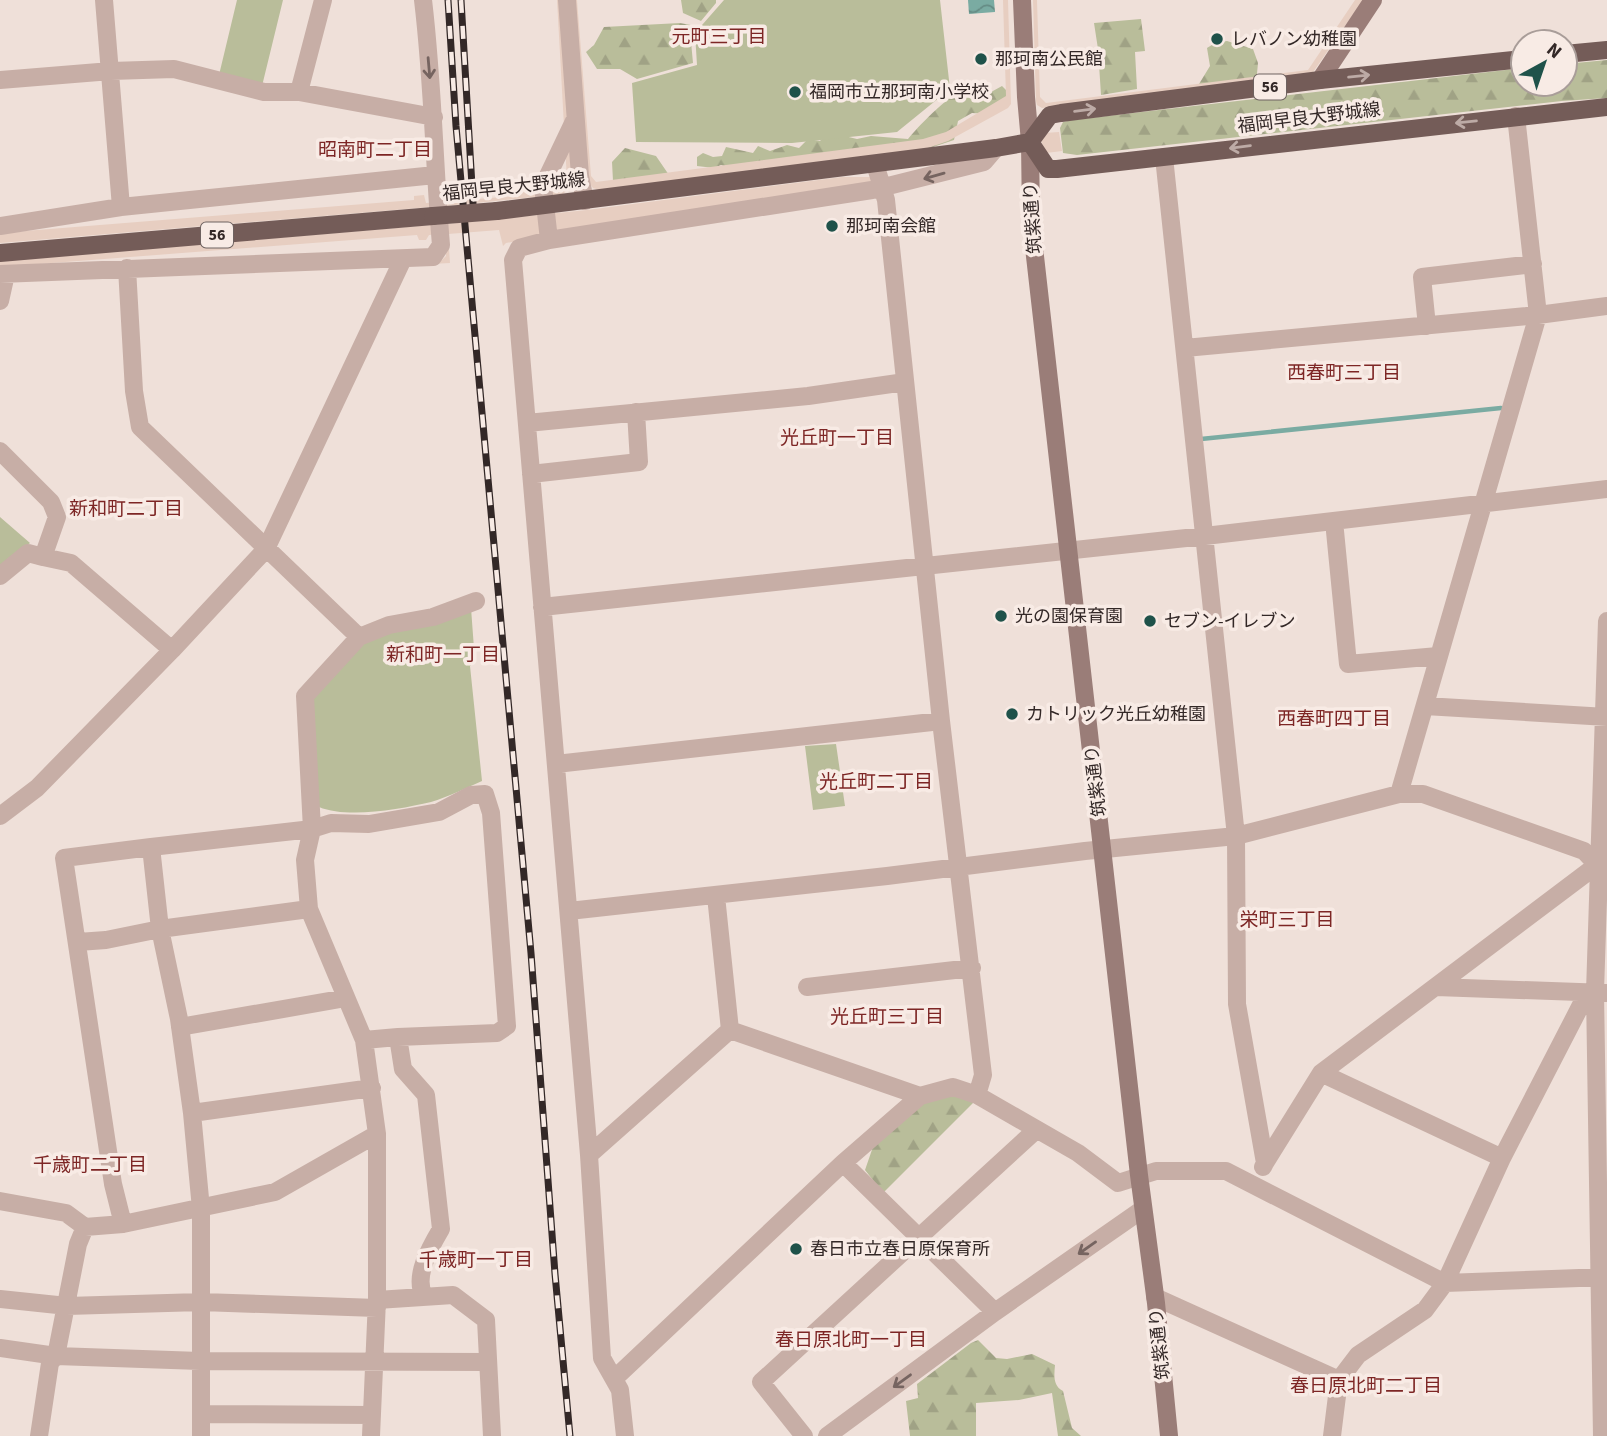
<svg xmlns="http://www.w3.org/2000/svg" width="1607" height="1436" font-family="'Source Sans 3','Noto Sans JP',sans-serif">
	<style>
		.forest { fill: url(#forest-firs) }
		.park { fill: #b9bd9a }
		.plaza { fill: #e7cec1 }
		.water { fill: url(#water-waves) }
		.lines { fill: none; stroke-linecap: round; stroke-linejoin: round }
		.stream { stroke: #7aaba2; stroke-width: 4.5 }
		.street { stroke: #c7aea6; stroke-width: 18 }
		.secondary { stroke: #9a7d78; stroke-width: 18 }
		.primary { stroke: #745c58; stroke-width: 18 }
		.rail-casing { stroke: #332827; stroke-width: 7 }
		.rail { stroke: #f8ebe5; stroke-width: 4.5; stroke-dasharray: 13; stroke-linecap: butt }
		.primary-bridge { stroke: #745c58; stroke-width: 18 }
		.oneway { stroke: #766460 }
		.oneway2 { stroke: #bdaba6 }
		.poi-dot { fill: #1f524a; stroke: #f8ebe5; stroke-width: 2.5 }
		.labels { text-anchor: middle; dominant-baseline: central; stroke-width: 7; stroke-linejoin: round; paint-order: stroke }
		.shield { fill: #f8ebe5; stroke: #6e6260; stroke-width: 2 }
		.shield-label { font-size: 16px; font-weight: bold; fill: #332827 }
		.poi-label { font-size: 18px; fill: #332827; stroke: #f8ebe5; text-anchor: start }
		.street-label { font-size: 18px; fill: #332827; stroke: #f8ebe5 }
		.neighbourhood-label { font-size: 19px; fill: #7d2625; stroke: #f8ebe5 }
	</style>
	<defs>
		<pattern id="forest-firs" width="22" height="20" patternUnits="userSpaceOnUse" patternTransform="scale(1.75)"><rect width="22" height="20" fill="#b9bd9a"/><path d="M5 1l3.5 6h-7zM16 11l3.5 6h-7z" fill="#a0a285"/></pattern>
		<pattern id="water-waves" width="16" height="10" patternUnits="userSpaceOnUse" patternTransform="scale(1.75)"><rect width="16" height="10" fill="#7aaba2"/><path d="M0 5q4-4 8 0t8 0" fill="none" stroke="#658b84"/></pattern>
	</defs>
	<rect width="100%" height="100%" fill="#efe0d9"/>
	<path class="forest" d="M 681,0 L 716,0 L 716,3 L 701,21 L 683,13 Z
		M 1141,19 L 1145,51 L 1135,52 L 1137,89 L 1101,95 L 1098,49 L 1094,23 Z
		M 680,23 L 696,26 L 690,31 L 693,63 L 637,79 L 620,69 L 597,69 L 586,52 L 594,45 L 604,27 Z
		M 1227,41 L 1253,49 L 1258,63 L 1256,84 L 1199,84 L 1210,66 L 1207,48 L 1215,43 Z
		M 1607,60 L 1607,98 L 1562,101 L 1077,155 L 1063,153 L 1060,128 L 1063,122 L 1072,120 L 1523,68 L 1523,84 L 1565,84 L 1565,64 Z
		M 1002,86 L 1010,94 L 989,114 L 972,113 L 958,121 L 954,140 L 930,148 L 745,172 L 721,165 L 714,168 L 697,166 L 697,157 L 703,153 L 713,157 L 722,156 L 726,147 L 753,153 L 758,146 L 770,151 L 787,145 L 799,148 L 808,139 L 820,141 L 828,132 L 857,139 L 871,136 L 908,139 C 917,128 947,96 960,93 C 968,91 975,93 982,97 Z
		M 625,148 L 656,156 L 669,175 L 613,181 L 612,162 Z
		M 950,1092 L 974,1102 L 883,1193 L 865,1170 L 875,1141 L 921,1098 Z
		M 978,1340 L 996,1358 L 1007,1359 L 1032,1354 L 1055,1365 C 1054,1376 1053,1386 1063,1391 L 1072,1428 L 1081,1436 L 1058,1436 L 1052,1393 L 1019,1400 L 976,1403 L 976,1436 L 910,1436 L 906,1401 L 918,1398 L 917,1384 L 971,1343 Z"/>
	<path class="park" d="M 237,0 L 283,0 L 262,86 L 219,75 Z
		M 724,0 L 940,0 L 950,89 L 897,132 L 792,143 L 636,142 L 632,83 L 697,65 L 695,33 Z
		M 0,517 L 30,543 L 0,567 Z
		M 471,608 L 475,662 L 470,666 L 482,781 C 466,788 448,797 431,802 C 401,809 348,819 319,807 L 310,699 L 355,646 L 384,631 Z
		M 836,744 L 845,806 L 813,810 L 805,746 Z"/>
	<path class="plaza" d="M 557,0 L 560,0 L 572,185 L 563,194 L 446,206 L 447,224 L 587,210 L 842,177 L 871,177 L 873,182 L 609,225 L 506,243 L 503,246 L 499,230 L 448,234 L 450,263 L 414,265 L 414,262 L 442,260 L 446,256 L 444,234 L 429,235 L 426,240 L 419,240 L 417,235 L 0,267 L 0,261 L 443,224 L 442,206 L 0,243 L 0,233 L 414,200 L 414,196 L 424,195 L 426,203 L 502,197 L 503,189 L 511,188 L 512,192 L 564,186 L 567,180 Z
		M 573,0 L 577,0 L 591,176 L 596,182 L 923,139 L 946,132 L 1006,96 L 1003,0 L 1008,0 L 1011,104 L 1008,108 L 948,141 L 925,149 L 600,190 L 593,188 L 588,181 Z
		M 1033,0 L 1037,0 L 1040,97 L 1046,103 L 1308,70 L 1355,0 L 1363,0 L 1311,75 L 1042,108 L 1037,105 L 1036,101 Z
		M 1059,132 L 1062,151 L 1046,153 L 1041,141 L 1044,133 Z"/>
	<path class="water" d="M 968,0 L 994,0 L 995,12 L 969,14 Z"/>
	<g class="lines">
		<path class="stream" d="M 1201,439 L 1501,408"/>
		<path class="street" d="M 104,0 L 121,207 L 435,175
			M 567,0 L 580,176 L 585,201
			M 0,80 L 111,71 L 174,69 L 264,92 L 299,92 L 434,117
			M 299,92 L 323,0
			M 1164,157 L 1236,836 L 1237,1004 L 1265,1163 L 1263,1167
			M 875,164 L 886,200 L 941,721 L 983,1075 L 977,1095
			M 0,226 L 121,207
			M 549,240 L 543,186 L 574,121
			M 127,268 L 134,391 L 140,427 L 359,637
			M 0,274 L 433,257 L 441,245 C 434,164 433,82 423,0
			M 0,301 L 6,274
			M 1427,326 L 1422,277 L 1533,264
			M 1185,348 L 1538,315 L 1607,306
			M 527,423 L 808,396 L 905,382
			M 0,451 L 51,502 L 57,517 L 43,557 L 71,563 L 172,650
			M 531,474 L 639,462 L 636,412
			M 1334,521 L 1348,664 L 1438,656
			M 0,576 L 28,553 L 43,557
			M 542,607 L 1205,536 L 1607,489
			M 1425,706 L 1607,717
			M 556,764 L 941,721
			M 1399,794 L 1538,315 L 1516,116
			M 0,816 L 37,788 L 172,650 L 266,549 L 403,259
			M 151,847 L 312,829 L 331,823 L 369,824 L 439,812 L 471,795 L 485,794 L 491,813 L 507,1026 L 497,1033 L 398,1037
			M 716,896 L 730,1030
			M 569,911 L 887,876 L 1085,851 L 1236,836 L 1399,794 L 1423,794 L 1584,851 L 1597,865 L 1321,1073 L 1265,1163
			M 78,942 L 106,940 L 160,929 L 309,909
			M 807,987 L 972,968
			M 1436,987 L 1607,993
			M 180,1027 L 346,998
			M 364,1040 L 398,1037 L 403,1069 L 426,1095 L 441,1229 C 431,1246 413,1276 424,1296
			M 1321,1073 L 1502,1158
			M 192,1113 L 372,1088
			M 589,1155 L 730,1030 L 920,1096
			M 843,1163 L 995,1312
			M 0,1201 L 66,1213 L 85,1227 L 123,1224 L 275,1192 L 377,1134
			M 123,1224 L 113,1184 L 64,858 L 151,847 L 160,929 L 179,1019 L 192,1113 L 201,1209 L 201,1436
			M 1155,1297 L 1339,1380
			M 0,1299 L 67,1306 L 201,1302 L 377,1308
			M 377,1300 L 453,1295 L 486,1320 L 492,1436
			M 0,1348 L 56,1356 L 200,1361 L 488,1362
			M 614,1379 L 843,1163 L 920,1096 L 953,1087 L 977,1095 L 1078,1153 L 1118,1183 L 1156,1171 L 1226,1171 L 1445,1283 L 1607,1277
			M 201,1414 L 372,1415
			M 39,1436 L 50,1363 L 56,1356 L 78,1244 L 85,1227
			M 371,1436 L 377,1300 L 377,1134 L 364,1040 L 309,909 L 305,860 L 312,829 L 305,696 L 359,637 L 389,625 L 433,617 L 476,601
			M 625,1436 L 620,1390 L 602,1358 L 589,1155 L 513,260 L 519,248 L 549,240 L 872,190 L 984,162 L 996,148
			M 804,1436 L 761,1382 L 1036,1130
			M 827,1436 L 995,1312 L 1143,1209
			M 1332,1436 L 1339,1380 L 1358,1355 L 1425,1310 L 1445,1283 L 1502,1158 L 1582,1003 L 1595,992
			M 1602,1436 L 1595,992 L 1607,621"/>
		<path class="secondary" d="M 1022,0 L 1026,97 L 1030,142 L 1031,221 L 1139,1175 L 1156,1303 L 1169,1436
			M 1320,80 L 1373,0"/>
		<path class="primary" d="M 1565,54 L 1607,50
			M 1030,142 L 1048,169 L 1057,169 L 1607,107
			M 497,211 L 996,148 L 1030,142 L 1050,115 L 1061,113 L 1320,80 L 1523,59
			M 0,253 L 433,216"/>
		<g class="rail-casing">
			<path id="rail" d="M 448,0 L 456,126 L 531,953 L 555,1274 L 570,1436
				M 461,0 L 473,203"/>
		</g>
		<use href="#rail" class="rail"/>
		<path class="primary-bridge" d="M 433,216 L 497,211"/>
	</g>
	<defs><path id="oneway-shaft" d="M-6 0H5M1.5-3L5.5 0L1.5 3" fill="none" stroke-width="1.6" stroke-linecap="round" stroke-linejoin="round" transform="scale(1.75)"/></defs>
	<g class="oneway">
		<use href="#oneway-shaft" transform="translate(429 68) rotate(85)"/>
		<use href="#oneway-shaft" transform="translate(934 176) rotate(164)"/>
		<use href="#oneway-shaft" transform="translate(1087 1248) rotate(145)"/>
		<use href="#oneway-shaft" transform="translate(902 1381) rotate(144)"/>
	</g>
	<g class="oneway2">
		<use href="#oneway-shaft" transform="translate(1359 76) rotate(-6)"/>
		<use href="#oneway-shaft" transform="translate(1085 110) rotate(-7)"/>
		<use href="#oneway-shaft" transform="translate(1466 122) rotate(174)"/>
		<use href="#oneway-shaft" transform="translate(1240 147) rotate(173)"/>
	</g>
	<g class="poi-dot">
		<circle cx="1217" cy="39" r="7"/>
		<circle cx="981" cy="59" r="7"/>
		<circle cx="795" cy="92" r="7"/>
		<circle cx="832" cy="226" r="7"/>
		<circle cx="1001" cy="616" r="7"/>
		<circle cx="1150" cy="621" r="7"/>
		<circle cx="1012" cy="714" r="7"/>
		<circle cx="796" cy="1249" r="7"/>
	</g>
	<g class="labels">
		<g class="shield">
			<rect x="1254" y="74.5" width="32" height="25" rx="5"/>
			<rect x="201" y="222.5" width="32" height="25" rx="5"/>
		</g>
		<g class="shield-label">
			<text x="1270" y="87">56</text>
			<text x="217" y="235">56</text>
		</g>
		<g class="poi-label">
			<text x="1231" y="39">レバノン幼稚園</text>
			<text x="995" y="59">那珂南公民館</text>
			<text x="809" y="92">福岡市立那珂南小学校</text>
			<text x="846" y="226">那珂南会館</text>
			<text x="1015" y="616">光の園保育園</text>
			<text x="1164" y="621">セブン-イレブン</text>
			<text x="1026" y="714">カトリック光丘幼稚園</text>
			<text x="810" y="1249">春日市立春日原保育所</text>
		</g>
		<g class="street-label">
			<text transform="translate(1309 118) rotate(-7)">福岡早良大野城線</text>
			<text transform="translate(514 187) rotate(-6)">福岡早良大野城線</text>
			<text transform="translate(1033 218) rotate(-94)">筑紫通り</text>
			<text transform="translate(1096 781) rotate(-97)">筑紫通り</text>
			<text transform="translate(1160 1344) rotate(-96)">筑紫通り</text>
		</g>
		<g class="neighbourhood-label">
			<text x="719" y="37">元町三丁目</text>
			<text x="375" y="150">昭南町二丁目</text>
			<text x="1344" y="373">西春町三丁目</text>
			<text x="837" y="438">光丘町一丁目</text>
			<text x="126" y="509">新和町二丁目</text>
			<text x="443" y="655">新和町一丁目</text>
			<text x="1334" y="719">西春町四丁目</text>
			<text x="876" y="782">光丘町二丁目</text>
			<text x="1287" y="920">栄町三丁目</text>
			<text x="887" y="1017">光丘町三丁目</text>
			<text x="90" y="1165">千歳町二丁目</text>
			<text x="476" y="1260">千歳町一丁目</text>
			<text x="851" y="1340">春日原北町一丁目</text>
			<text x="1366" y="1386">春日原北町二丁目</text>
		</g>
	</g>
	<g transform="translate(1544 63) rotate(40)"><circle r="33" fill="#f8ebe5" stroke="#a99d99" stroke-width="2"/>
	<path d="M0-5L12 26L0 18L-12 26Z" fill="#1f524a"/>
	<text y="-10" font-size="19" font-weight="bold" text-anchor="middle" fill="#332827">N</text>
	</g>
</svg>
